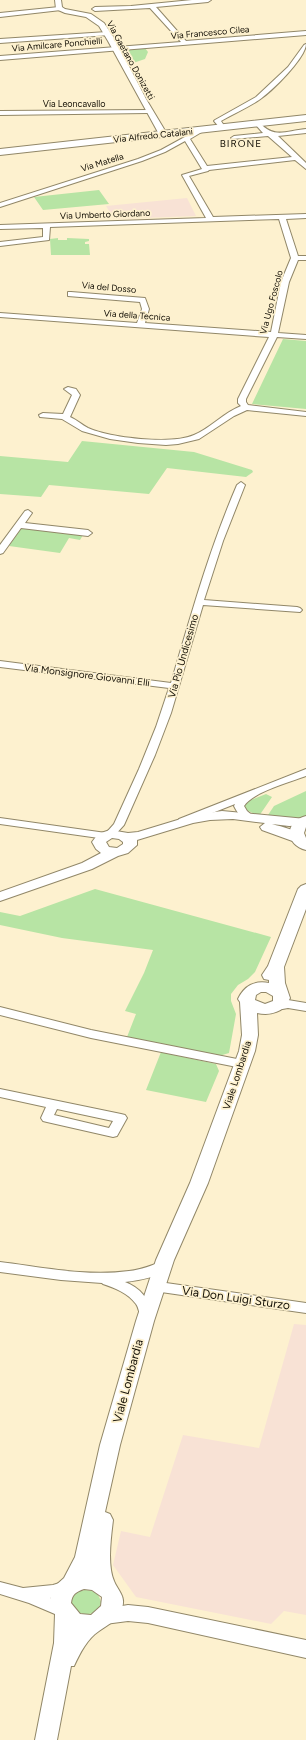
<svg xmlns="http://www.w3.org/2000/svg" width="306" height="1740" font-family="Figtree,sans-serif">
	<style>
		.education { fill: #f8e2d5 }
		.green { fill: #b7e4a4 }
		.lines { fill: none; stroke-linecap: round; stroke-linejoin: round }
		.minor-casing { stroke: #918768; stroke-width: 2 }
		.tertiary-casing { stroke: #918768; stroke-width: 2 }
		.secondary-casing { stroke: #918768; stroke-width: 2 }
		.minor { fill: #fff; fill-rule: evenodd }
		.tertiary { fill: #fff; fill-rule: evenodd }
		.secondary { fill: #fff; fill-rule: evenodd }
		.labels { text-anchor: middle; dominant-baseline: central; stroke-width: 3.5; stroke-linejoin: round; paint-order: stroke }
		.far-street-label { font-size: 9px; fill: #120e04; stroke: #fdf1cf }
		.far-quarter-label { font-size: 10px; letter-spacing: 1px; fill: #120e04; stroke: #fdf1cf }
		.street-label { font-size: 10px; fill: #120e04; stroke: #fdf1cf }
		.near-street-label { font-size: 12px; fill: #120e04; stroke: #fdf1cf }
	</style>
	<rect width="100%" height="100%" fill="#fdf1cf"/>
	<path class="education" d="M 187,198 L 196,216 L 114,219 L 106,206 Z
		M 294,1324 L 306,1325 L 306,1615 L 284,1611 L 271,1624 L 136,1597 L 113,1565 L 121,1531 L 150,1537 L 183,1435 L 259,1448 Z"/>
	<path class="green" d="M 145,48 L 148,52 L 145,59 L 127,65 L 120,52 L 124,50 Z
		M 99,190 L 109,204 L 43,210 L 34,197 Z
		M 58,238 L 58,240 L 67,240 L 67,238 L 89,239 L 89,241 L 85,242 L 85,244 L 89,244 L 90,255 L 51,255 L 50,239 Z
		M 283,339 L 306,341 L 306,409 L 252,404 Z
		M 82,441 L 194,452 L 252,470 L 253,472 L 246,477 L 167,468 L 149,494 L 49,485 L 41,497 L 0,494 L 0,456 L 68,462 Z
		M 21,528 L 83,535 L 80,540 L 69,538 L 60,553 L 9,546 Z
		M 306,791 L 306,816 L 298,819 L 266,818 L 274,806 Z
		M 266,794 L 272,797 L 259,816 L 246,810 L 244,806 L 248,801 Z
		M 95,889 L 271,937 L 255,972 L 248,979 L 238,985 L 231,994 L 231,1001 L 236,1014 L 229,1053 L 219,1056 L 127,1037 L 136,1014 L 125,1011 L 144,973 L 153,950 L 62,938 L 0,925 L 0,912 L 20,916 Z
		M 161,1052 L 216,1064 L 219,1071 L 206,1102 L 146,1090 Z
		M 85,1590 C 93,1590 99,1593 101,1602 C 99,1613 89,1616 79,1613 L 71,1603 C 72,1595 76,1591 85,1590 Z"/>
	<g class="lines">
		<g class="minor-casing">
			<path id="minor" d="M 192,0 L 211,0 L 208,2 L 156,7 L 186,41 L 306,31 L 306,35 L 0,60 L 0,56 L 181,42 L 150,8 L 95,11 L 92,9 L 95,7 L 131,6 Z
				M 59,7 L 62,9 L 61,10 L 0,17 L 0,13 Z
				M 107,32 L 109,33 L 109,35 L 0,43 L 0,39 Z
				M 306,44 C 306,58 271,92 259,100 C 247,108 233,114 221,121 L 225,127 L 220,128 L 214,121 L 215,120 L 256,97 L 288,67 L 304,45 Z
				M 150,110 L 151,111 L 148,113 L 0,115 L 0,111 Z
				M 255,122 L 259,122 C 274,139 285,131 306,129 L 306,133 L 278,136 L 306,163 L 306,169 L 295,160 L 209,170 L 208,171 L 189,176 L 213,217 L 306,214 L 306,218 L 286,219 L 298,256 L 306,256 L 306,260 L 298,260 L 289,282 L 278,333 L 306,335 L 306,339 L 277,337 L 246,399 L 246,402 L 248,405 L 306,412 L 306,416 L 247,410 L 234,416 L 199,439 L 178,444 L 166,445 L 138,443 L 110,439 L 82,431 L 62,419 L 40,417 L 39,415 L 43,413 L 63,414 L 72,395 L 64,389 L 68,387 L 76,389 L 80,395 L 70,417 C 77,420 82,425 88,428 C 111,438 171,445 194,435 C 211,428 223,413 241,406 L 238,403 L 238,399 L 269,337 L 0,317 L 0,313 L 137,323 L 142,309 L 140,302 L 68,296 L 68,292 L 71,292 L 145,298 L 149,309 L 145,323 L 271,332 L 281,282 L 291,258 L 279,219 L 50,227 L 49,240 L 0,246 L 0,242 L 43,237 L 43,228 L 0,229 L 0,225 L 206,218 L 182,175 L 202,169 L 185,141 L 165,152 L 142,161 L 0,207 L 0,203 L 138,159 L 161,150 L 203,127 L 205,128 L 205,130 L 190,139 L 207,166 L 292,157 L 268,136 L 232,139 L 231,138 L 234,136 L 263,133 L 255,124 Z
				M 241,482 L 245,485 L 223,541 L 204,600 L 297,607 L 300,608 L 302,610 L 300,612 L 203,605 L 171,713 L 155,755 L 124,825 L 114,836 L 106,839 L 0,824 L 0,818 L 106,833 L 114,824 L 139,769 L 156,727 L 169,688 L 0,667 L 0,661 L 171,683 C 191,615 209,550 237,485 Z
				M 28,510 L 32,513 L 25,523 L 88,530 L 92,533 L 88,536 L 21,528 L 3,553 L 0,554 L 0,545 L 25,511 Z
				M 306,769 L 306,776 C 290,782 253,792 244,806 L 247,811 L 254,817 L 253,819 C 243,822 238,814 234,806 L 235,804 L 187,823 L 179,823 L 178,821 L 179,819 Z
				M 288,1000 L 306,1003 L 306,1011 L 288,1008 L 277,1010 L 273,1009 L 271,1006 L 273,1003 Z
				M 0,1007 L 91,1030 L 242,1060 L 246,1061 L 248,1064 L 246,1067 L 242,1068 L 91,1038 L 0,1015 Z
				M 0,1089 L 121,1114 L 125,1115 L 127,1118 L 117,1136 L 113,1137 L 47,1122 L 43,1121 L 41,1118 L 46,1107 L 0,1097 ZM 57,1109 L 113,1121 L 109,1128 L 54,1115 Z
				M 164,1261 L 169,1263 L 171,1266 C 165,1276 136,1281 125,1282 C 141,1288 148,1299 154,1315 L 152,1319 L 147,1320 L 142,1319 C 139,1314 139,1308 136,1304 C 128,1293 115,1288 103,1284 L 102,1283 L 61,1280 L 0,1272 L 0,1262 C 42,1267 86,1277 129,1271 C 141,1270 152,1265 164,1261 Z
				M 166,1283 L 306,1303 L 306,1313 L 161,1292 L 159,1288 L 161,1284 Z
				M 66,1581 L 71,1582 L 74,1587 L 71,1592 L 50,1598 L 68,1605 L 70,1610 L 68,1615 L 62,1617 L 29,1603 L 0,1594 L 0,1582 L 23,1588 L 53,1585 Z"/>
		</g>
		<g class="tertiary-casing">
			<path id="tertiary" d="M 55,0 L 61,0 L 62,7 L 65,9 L 91,14 L 104,23 L 116,41 L 146,99 L 167,134 L 166,136 L 160,136 L 154,125 L 108,41 L 99,26 L 86,17 L 65,13 L 56,9 Z
				M 222,811 L 306,819 L 306,825 L 289,826 L 272,824 C 282,827 299,830 305,839 L 303,842 L 298,843 L 262,830 L 260,827 L 265,823 L 233,819 L 210,820 L 193,823 L 137,840 L 137,845 L 128,853 L 118,856 L 92,869 L 0,901 L 0,892 L 82,863 L 101,853 L 96,849 L 92,842 L 98,834 L 110,830 L 128,833 L 138,832 L 194,815 ZM 112,838 L 119,839 L 123,842 L 123,844 L 117,848 L 109,847 L 106,842 Z
				M 128,1605 L 148,1607 L 306,1640 L 306,1658 L 148,1623 L 128,1621 L 105,1624 L 98,1622 L 95,1616 L 98,1610 Z"/>
		</g>
		<g class="secondary-casing">
			<path id="secondary" d="M 306,115 L 306,121 L 0,155 L 0,149 Z
				M 306,816 L 306,827 L 304,833 L 306,838 L 306,850 C 285,845 284,821 306,816 Z
				M 306,884 L 306,909 L 284,967 L 285,983 L 290,998 C 284,1012 271,1016 257,1013 L 258,1035 L 255,1051 L 208,1183 L 174,1260 L 154,1321 L 120,1445 L 105,1512 L 110,1514 L 113,1520 C 111,1537 107,1565 114,1581 C 118,1591 126,1596 122,1608 C 117,1621 109,1624 99,1631 C 87,1639 80,1653 74,1666 L 71,1666 L 57,1740 L 35,1740 L 54,1643 L 55,1614 L 50,1603 L 51,1594 L 54,1587 L 64,1578 L 75,1557 L 100,1445 L 136,1321 L 156,1260 L 190,1183 L 239,1051 L 242,1035 L 240,1002 L 238,999 C 244,986 255,980 269,983 L 269,980 L 264,979 L 262,975 L 268,966 L 298,889 L 301,886 ZM 261,992 L 266,992 L 273,996 L 273,1001 L 265,1004 L 255,1000 L 256,995 ZM 84,1589 L 92,1590 L 102,1597 L 101,1606 L 91,1615 L 80,1614 L 71,1603 C 72,1594 76,1592 84,1589 Z"/>
		</g>
		<use href="#minor" class="minor"/>
		<use href="#tertiary" class="tertiary"/>
		<use href="#secondary" class="secondary"/>
	</g>
	<g class="labels">
		<g class="far-street-label">
			<text transform="translate(210 32) rotate(-5)">Via Francesco Cilea</text>
			<text transform="translate(57 44) rotate(-5)">Via Amilcare Ponchielli</text>
			<text transform="translate(131 60) rotate(61)">Via Gaetano Donizetti</text>
			<text x="74" y="103">Via Leoncavallo</text>
			<text transform="translate(153 135) rotate(-6)">Via Alfredo Catalani</text>
			<text transform="translate(102 162) rotate(-17)">Via Matella</text>
			<text transform="translate(105 214) rotate(-2)">Via Umberto Giordano</text>
			<text transform="translate(109 287) rotate(5)">Via del Dosso</text>
			<text transform="translate(271 302) rotate(-75)">Via Ugo Foscolo</text>
			<text transform="translate(137 315) rotate(4)">Via della Tecnica</text>
		</g>
		<g class="far-quarter-label">
			<text x="241" y="143">BIRONE</text>
		</g>
		<g class="street-label">
			<text transform="translate(183 656) rotate(-74)">Via Pio Undicesimo</text>
			<text transform="translate(87 675) rotate(7)">Via Monsignore Giovanni Elli</text>
			<text transform="translate(237 1075) rotate(-72)">Viale Lombardia</text>
		</g>
		<g class="near-street-label">
			<text transform="translate(236 1298) rotate(8)">Via Don Luigi Sturzo</text>
			<text transform="translate(128 1381) rotate(-75)">Viale Lombardia</text>
		</g>
	</g>
</svg>
